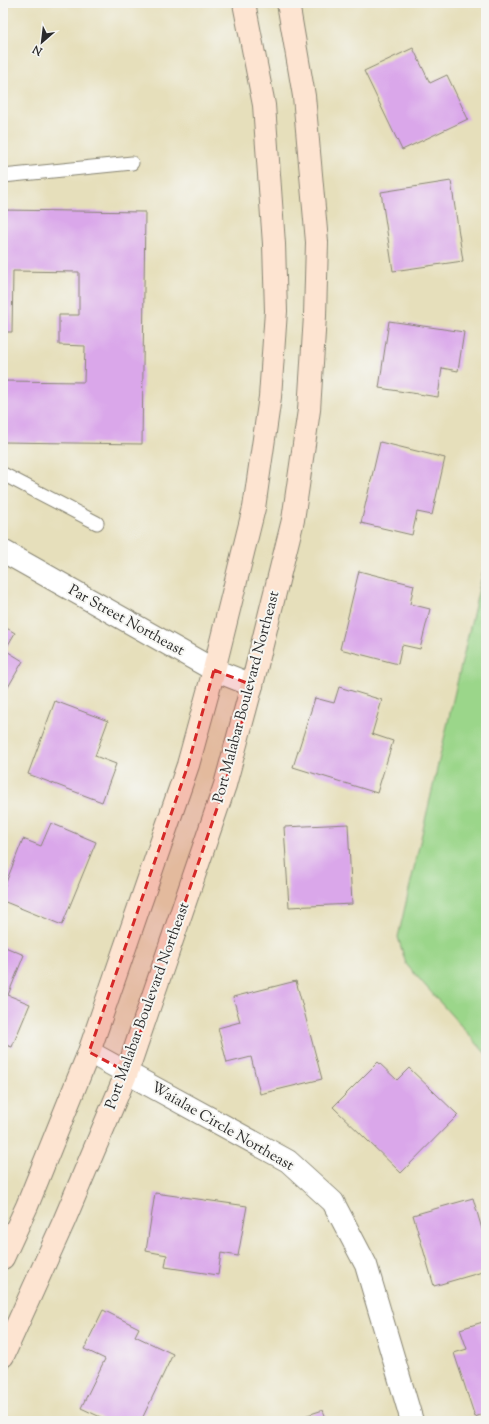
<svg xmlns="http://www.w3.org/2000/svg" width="489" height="1424" font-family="'Sorts Mill Goudy',serif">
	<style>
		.green { fill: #9bd68a; stroke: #63805a }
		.building { fill: #daa7ea }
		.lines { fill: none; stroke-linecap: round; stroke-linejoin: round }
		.lane-casing { stroke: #888573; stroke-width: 15 }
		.street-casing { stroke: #888573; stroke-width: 24 }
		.secondary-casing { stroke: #888573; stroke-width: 24 }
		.lane { stroke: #fff; stroke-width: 13 }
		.street { stroke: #fff; stroke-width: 22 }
		.secondary { stroke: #fde4d1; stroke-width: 22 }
		.marked { fill: #d62828; fill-opacity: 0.2; stroke: #d62828; stroke-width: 3; stroke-dasharray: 8 5; stroke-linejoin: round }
		.labels { text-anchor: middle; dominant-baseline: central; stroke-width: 4; stroke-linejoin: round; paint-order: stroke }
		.street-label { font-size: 15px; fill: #2b2b2b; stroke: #f6f6f2 }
	</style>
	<rect width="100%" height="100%" fill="#f6f6f2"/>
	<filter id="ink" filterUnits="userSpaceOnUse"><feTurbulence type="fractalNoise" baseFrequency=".025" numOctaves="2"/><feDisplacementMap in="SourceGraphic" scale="8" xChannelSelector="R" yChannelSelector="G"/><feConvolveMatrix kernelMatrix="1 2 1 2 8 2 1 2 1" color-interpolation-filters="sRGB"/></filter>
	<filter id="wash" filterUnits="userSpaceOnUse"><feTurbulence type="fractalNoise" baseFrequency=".012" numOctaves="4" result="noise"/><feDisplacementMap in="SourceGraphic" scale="16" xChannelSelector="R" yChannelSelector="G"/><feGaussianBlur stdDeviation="0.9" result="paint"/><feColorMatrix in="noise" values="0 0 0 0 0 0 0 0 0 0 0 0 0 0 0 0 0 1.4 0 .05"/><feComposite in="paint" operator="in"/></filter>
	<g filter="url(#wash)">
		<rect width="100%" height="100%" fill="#e6dfbb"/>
		<path class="green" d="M 486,558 L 486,1054 L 406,964 L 398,937 Z"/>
		<g id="blocks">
			<path class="building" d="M 413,48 L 430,83 L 447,75 L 468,119 L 402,150 L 364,71 Z
				M 451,181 L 463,261 L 393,271 L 381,192 Z
				M 3,210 L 145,212 L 142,444 L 3,442 L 3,381 L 84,382 L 85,346 L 59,345 L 59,315 L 79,315 L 79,272 L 13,271 L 12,332 L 3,332 Z
				M 389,321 L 464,332 L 458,371 L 442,368 L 438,397 L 379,388 Z
				M 380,442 L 445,458 L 432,515 L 417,512 L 412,535 L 361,523 Z
				M 359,571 L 414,585 L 410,604 L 430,609 L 420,649 L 402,645 L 398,664 L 340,649 Z
				M 3,626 L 15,633 L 5,650 L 23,661 L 3,696 Z
				M 339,687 L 382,700 L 372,734 L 393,741 L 377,793 L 293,767 L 315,698 L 334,703 Z
				M 55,701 L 108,721 L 95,756 L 116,764 L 102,802 L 28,774 Z
				M 51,823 L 96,842 L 62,925 L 3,901 L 3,890 L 23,839 L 41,846 Z
				M 348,824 L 352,904 L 289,907 L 284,827 Z
				M 3,946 L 24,955 L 8,995 L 30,1004 L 12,1047 L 3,1044 Z
				M 296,981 L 322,1079 L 260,1094 L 251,1057 L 227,1063 L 218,1028 L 240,1022 L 233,997 Z
				M 378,1062 L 397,1080 L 409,1068 L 458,1115 L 401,1173 L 333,1107 Z
				M 155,1193 L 247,1206 L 238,1256 L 221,1253 L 218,1275 L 165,1267 L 167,1255 L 146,1251 Z
				M 473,1198 L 486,1243 L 486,1271 L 434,1286 L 413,1215 Z
				M 103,1310 L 139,1328 L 135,1336 L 173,1354 L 141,1421 L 109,1421 L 81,1408 L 105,1359 L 84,1349 Z
				M 486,1321 L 486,1413 L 475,1417 L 454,1353 L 467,1349 L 460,1329 Z
				M 323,1410 L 327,1421 L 289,1421 Z"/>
		</g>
	</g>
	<g filter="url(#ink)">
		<use href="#blocks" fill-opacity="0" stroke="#888573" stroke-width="1"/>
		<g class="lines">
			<g class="lane-casing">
				<path id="lane" d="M 3,176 L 132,163
					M 3,474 L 97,523"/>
			</g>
			<g class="street-casing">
				<path id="street" d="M 3,551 L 214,670 L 252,685
					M 89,1052 L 288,1161 L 333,1202 L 366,1265 L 412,1421"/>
			</g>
			<g class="secondary-casing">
				<path id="secondary" d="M 3,1258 L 27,1206 L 89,1052 L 188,765 L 214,670 L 254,508 L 270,397 L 276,311 L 274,244 L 264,105 L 244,3
					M 3,1356 L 64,1221 L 127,1072 L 225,785 L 252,685 L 293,520 L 309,410 L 315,316 L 317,242 L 304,96 L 288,3"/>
			</g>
			<use href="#lane" class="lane"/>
			<use href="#street" class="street"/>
			<use href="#secondary" class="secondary"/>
		</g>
	</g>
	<path class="marked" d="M 214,670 L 252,685 L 225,785 L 127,1072 L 89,1052 L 188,765 Z"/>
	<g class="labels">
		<g class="street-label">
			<text transform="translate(126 621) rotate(29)">Par Street Northeast</text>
			<text transform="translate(247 697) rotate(-75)">Port Malabar Boulevard Northeast</text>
			<text transform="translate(148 1006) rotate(-70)">Port Malabar Boulevard Northeast</text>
			<text transform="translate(222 1127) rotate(30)">Waialae Circle Northeast</text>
		</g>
	</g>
	<rect width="489" height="1424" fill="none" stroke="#f6f6f2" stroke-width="16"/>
	<g transform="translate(42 42) rotate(208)" stroke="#f6f6f2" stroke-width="3" paint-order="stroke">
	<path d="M0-3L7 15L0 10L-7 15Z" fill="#2b2b2b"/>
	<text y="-6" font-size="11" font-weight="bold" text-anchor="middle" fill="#2b2b2b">N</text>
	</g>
</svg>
